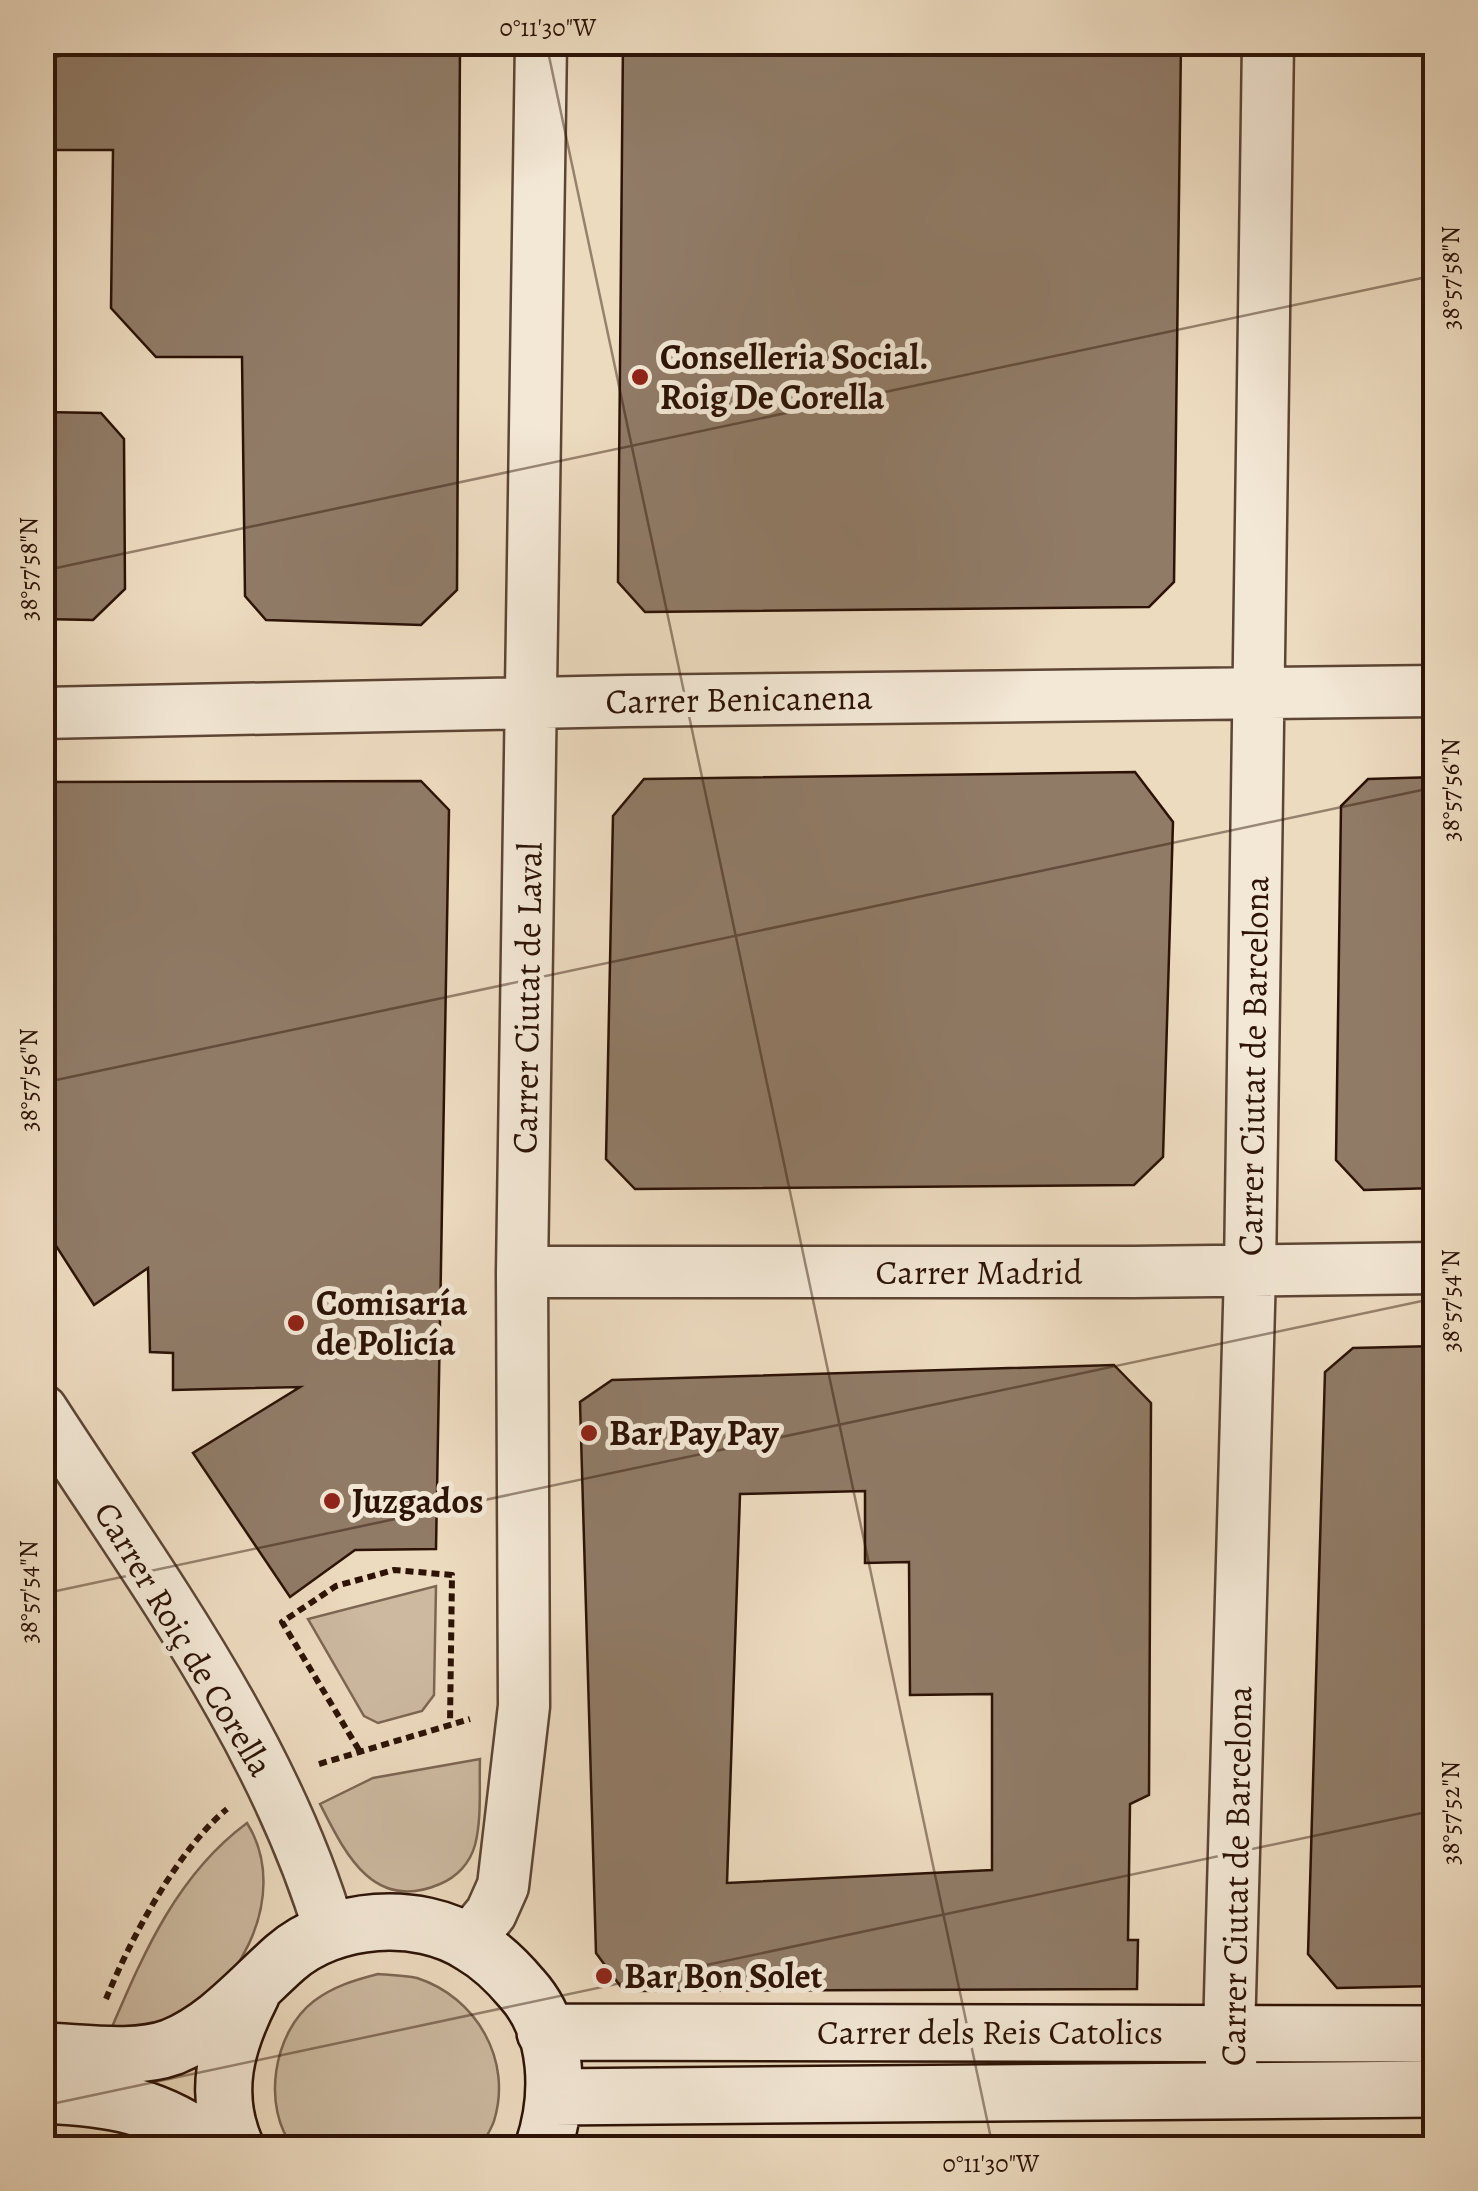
<svg xmlns="http://www.w3.org/2000/svg" width="1478" height="2191" font-family="Alegreya,serif">
	<style>
		.green { fill: #ccb9a0; stroke: #7c6653; stroke-width: 2.5 }
		.building { fill: #907b67; stroke: #2c1306; stroke-width: 2.5; fill-rule: evenodd }
		.lines { fill: none; stroke-linecap: round; stroke-linejoin: round }
		.street-casing { stroke: #5c4534; stroke-width: 55 }
		.secondary-casing { stroke: #2c1306; stroke-width: 60 }
		.path { stroke: #2c1306; stroke-width: 6; stroke-dasharray: 8 5; stroke-linecap: butt }
		.street { stroke: #f3e8d6; stroke-width: 50 }
		.secondary { stroke: #f3e8d6; stroke-width: 55 }
		.ticks { fill: none; stroke: #2c1306; stroke-width: 2.5; stroke-opacity: 0.45 }
		.poi-dot { fill: #8f2418; stroke: #f3e8d6; stroke-width: 4 }
		.labels { text-anchor: middle; dominant-baseline: central; stroke-width: 10; stroke-linejoin: round; paint-order: stroke }
		.poi-label { font-size: 35px; font-weight: bold; fill: #2c1306; stroke: #f3e8d6; text-anchor: start }
		.street-label { font-size: 35px; fill: #2c1306; stroke: #f3e8d6 }
		.neatline { fill: none; stroke: #2c1306; stroke-width: 4 }
		.ticks-label { font-size: 25px; text-anchor: middle; fill: #2c1306 }
	</style>
	<rect width="100%" height="100%" fill="#eddbc0"/>
	<filter id="stains"><feTurbulence type="fractalNoise" baseFrequency=".002" numOctaves="4"/><feColorMatrix values="0 0 0 0 .2 0 0 0 0 .09 0 0 0 0 .02 0 0 0 .5 -.17"/></filter>
	<radialGradient id="worn" r=".72"><stop offset=".6" stop-color="#630" stop-opacity="0"/><stop offset="1" stop-color="#630" stop-opacity=".3"/></radialGradient>
	<path class="green" d="M 436,1586 L 434,1695 L 422,1711 L 378,1723 L 364,1716 L 308,1619 Z
		M 480,1759 C 479,1787 482,1818 475,1845 C 470,1863 457,1877 440,1884 C 373,1913 345,1853 320,1804 L 373,1778 Z
		M 247,1823 C 293,1896 236,2003 158,2029 C 145,2034 125,2028 112,2027 C 145,1950 178,1874 247,1823 Z
		M 378,1974 C 390,1975 405,1975 417,1978 C 476,1997 513,2060 494,2121 C 491,2130 484,2140 480,2148 L 294,2148 C 261,2108 273,2032 314,2001 C 334,1986 355,1980 378,1974 Z
		M 1436,2144 L 1435,2148 L 767,2148 Z"/>
	<path class="building" d="M 42,42 L 460,42 L 457,590 L 421,625 L 266,620 L 245,596 L 242,357 L 156,357 L 111,308 L 113,150 L 42,150 Z
		M 623,42 L 1181,42 L 1174,582 L 1149,607 L 645,612 L 618,582 Z
		M 42,412 L 101,413 L 124,439 L 125,589 L 93,620 L 42,619 Z
		M 1135,772 L 1173,822 L 1163,1157 L 1134,1185 L 635,1189 L 606,1159 L 613,816 L 644,779 Z
		M 1436,777 L 1436,1188 L 1364,1190 L 1336,1160 L 1341,806 L 1368,779 Z
		M 421,781 L 449,810 L 436,1549 L 355,1550 L 290,1597 L 193,1453 L 300,1387 L 173,1390 L 173,1353 L 150,1352 L 148,1268 L 94,1305 L 42,1224 L 42,782 Z
		M 1436,1346 L 1436,1986 L 1337,1988 L 1308,1954 L 1325,1372 L 1353,1348 Z
		M 1114,1365 L 1151,1403 L 1149,1795 L 1130,1804 L 1128,1940 L 1138,1940 L 1137,1989 L 624,1991 L 596,1953 L 580,1402 L 612,1380 ZM 865,1491 L 865,1563 L 909,1562 L 910,1695 L 992,1694 L 992,1870 L 727,1883 L 740,1494 Z"/>
	<g class="lines">
		<g class="street-casing">
			<path id="street" d="M 42,713 L 627,701 L 1436,691
				M 522,1272 L 1134,1272 L 1436,1268
				M 42,1410 C 150,1577 273,1740 330,1932
				M 468,1941 L 491,1913 L 503,1886 L 524,1706 L 522,1272 L 541,42
				M 1233,2089 L 1229,2033 L 1250,1271 L 1268,42"/>
		</g>
		<g class="secondary-casing">
			<path id="secondary" d="M 545,2032 L 1436,2034
				M 42,2051 C 82,2052 134,2061 172,2047 C 218,2028 249,1990 285,1958 C 333,1916 418,1910 471,1944 C 492,1956 507,1971 522,1989 C 560,2031 560,2098 543,2148
				M 42,2095 C 111,2098 159,2105 214,2148
				M 554,2097 L 1436,2089
				M 236,2148 C 212,2093 226,2044 252,1993"/>
		</g>
		<path class="path" d="M 359,1750 L 282,1622 L 336,1586 L 394,1570 L 452,1575 L 450,1723
			M 319,1764 L 470,1719
			M 106,1999 C 130,1940 178,1849 227,1809"/>
		<use href="#street" class="street"/>
		<use href="#secondary" class="secondary"/>
	</g>
	<path class="ticks" d="M 546,42 L 993,2148M 42,60 L 125,42M 42,571 L 1436,275M 42,1083 L 1436,787M 42,1594 L 1436,1298M 42,2106 L 1436,1810"/>
	<g class="poi-dot">
		<circle cx="640" cy="377" r="10"/>
		<circle cx="296" cy="1323" r="10"/>
		<circle cx="589" cy="1433" r="10"/>
		<circle cx="332" cy="1501" r="10"/>
		<circle cx="604" cy="1976" r="10"/>
	</g>
	<g class="labels">
		<g class="poi-label">
			<text x="660" y="357">Conselleria Social.<tspan x="660" dy="40">Roig De Corella</tspan></text>
			<text x="316" y="1303">Comisaría<tspan x="316" dy="40">de Policía</tspan></text>
			<text x="609" y="1433">Bar Pay Pay</text>
			<text x="352" y="1501">Juzgados</text>
			<text x="624" y="1976">Bar Bon Solet</text>
		</g>
		<g class="street-label">
			<text transform="translate(739 699) rotate(-1)">Carrer Benicanena</text>
			<text transform="translate(527 998) rotate(-89)">Carrer Ciutat de Laval</text>
			<text transform="translate(1253 1066) rotate(-89)">Carrer Ciutat de Barcelona</text>
			<text x="979" y="1272">Carrer Madrid</text>
			<text transform="translate(184 1639) rotate(59)">Carrer Roiç de Corella</text>
			<text transform="translate(1236 1876) rotate(-89)">Carrer Ciutat de Barcelona</text>
			<text x="990" y="2032">Carrer dels Reis Catolics</text>
		</g>
	</g>
	<rect width="1478" height="2191" fill="none" stroke="#eddbc0" stroke-width="110"/>
	<rect x="55" y="55" width="1368" height="2081" class="neatline"/>
	<g class="ticks-label">
		<text x="548" y="36">0°11'30"W</text>
		<text transform="translate(1450 278) rotate(-90)" y="9">38°57'58"N</text>
		<text transform="translate(28 569) rotate(-90)" y="9">38°57'58"N</text>
		<text transform="translate(1450 790) rotate(-90)" y="9">38°57'56"N</text>
		<text transform="translate(28 1080) rotate(-90)" y="9">38°57'56"N</text>
		<text transform="translate(1450 1301) rotate(-90)" y="9">38°57'54"N</text>
		<text transform="translate(28 1592) rotate(-90)" y="9">38°57'54"N</text>
		<text transform="translate(1450 1813) rotate(-90)" y="9">38°57'52"N</text>
		<text x="991" y="2172">0°11'30"W</text>
	</g>
	<rect width="100%" height="100%" filter="url(#stains)"/>
	<rect width="100%" height="100%" fill="url(#worn)"/>
</svg>
